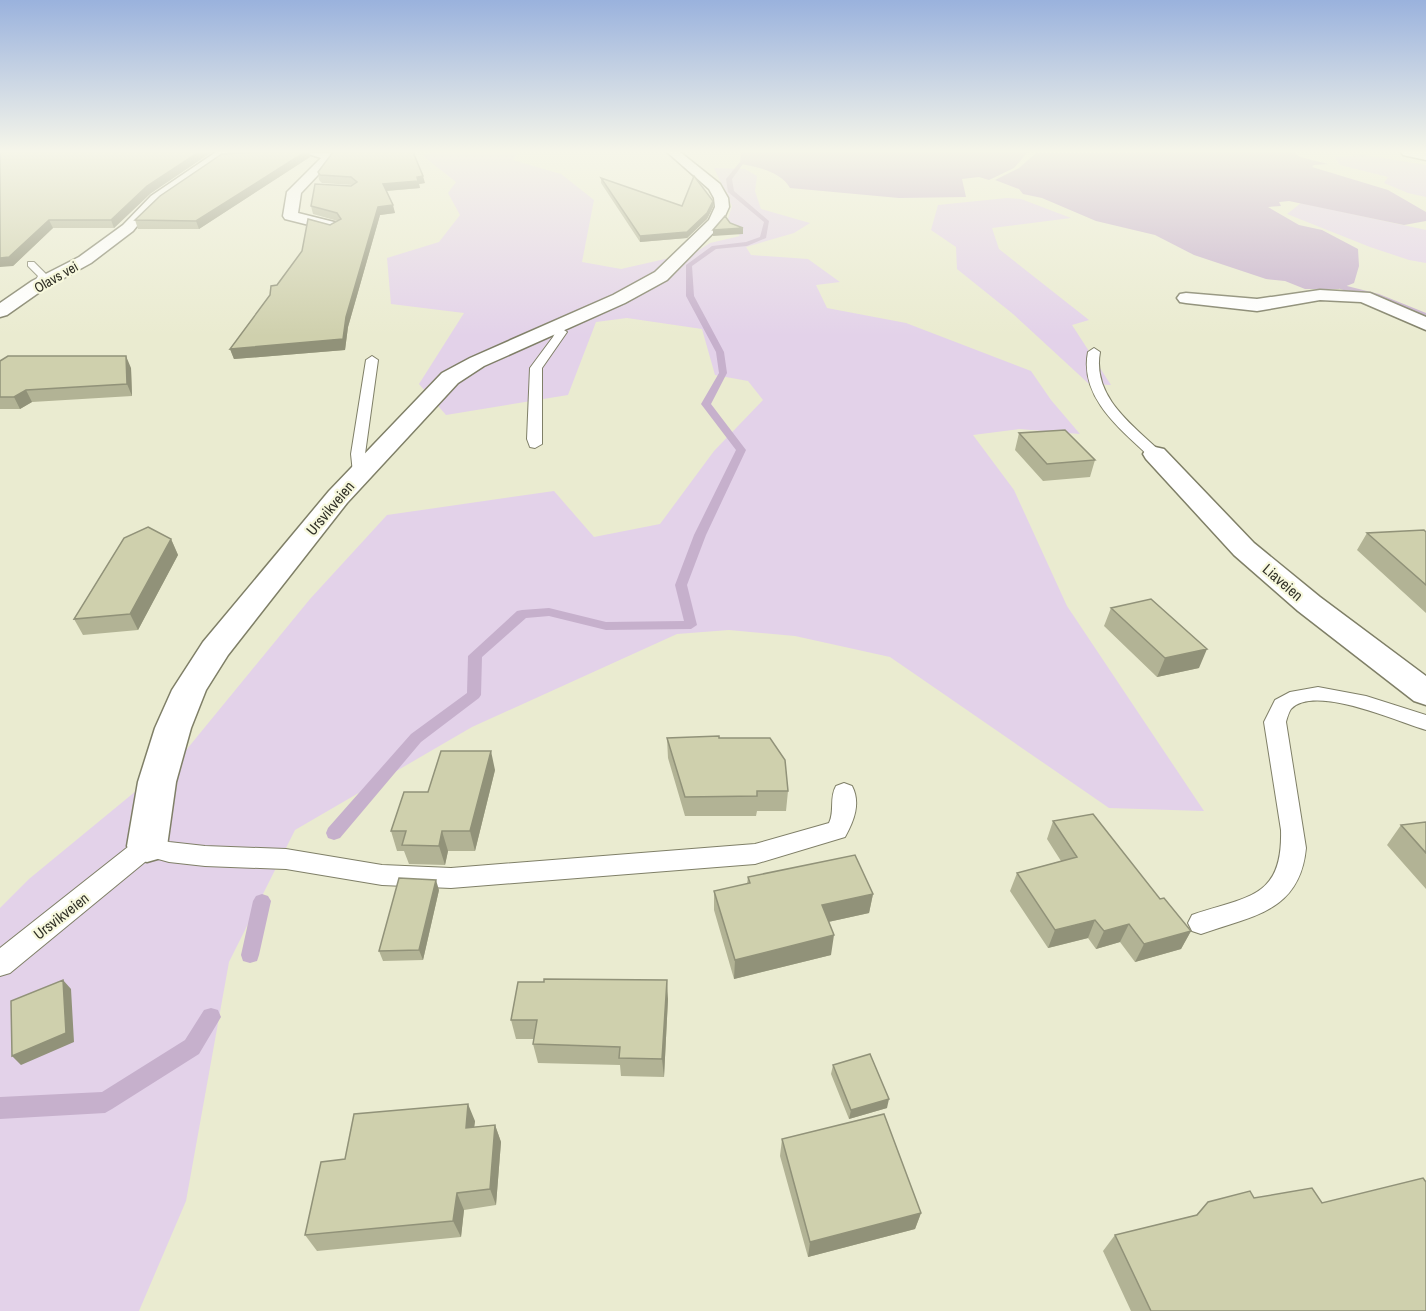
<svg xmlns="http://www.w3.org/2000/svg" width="1426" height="1311" font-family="'Archivo Narrow',sans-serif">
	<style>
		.green { fill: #e3d2e9 }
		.water { fill: #c6b0cc }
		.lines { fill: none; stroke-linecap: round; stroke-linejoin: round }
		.stream { fill: #c6b0cc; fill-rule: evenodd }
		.lane-casing { stroke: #7f7f67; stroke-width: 2 }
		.street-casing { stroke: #7f7f67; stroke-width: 3 }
		.lane { fill: #fff; fill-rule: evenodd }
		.street { fill: #fff; fill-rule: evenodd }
		.wall { fill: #b2b395 }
		.shaded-wall { fill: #919279 }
		.building { fill: #cfd0ad; stroke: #919279; stroke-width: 1.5 }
		.labels { text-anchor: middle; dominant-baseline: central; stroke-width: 4.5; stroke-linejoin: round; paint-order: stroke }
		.far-street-label { font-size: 14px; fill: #313127; stroke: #f7f8dd }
		.street-label { font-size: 15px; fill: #313127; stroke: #f7f8dd }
	</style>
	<rect width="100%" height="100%" fill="#eaebd0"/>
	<path class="green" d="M 431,152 L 519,152 L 513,160 L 561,174 L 594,200 L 582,262 L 621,269 L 696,252 L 710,243 L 740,236 L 727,222 L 732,206 L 714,168 L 745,169 L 757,176 L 755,191 L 761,209 L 810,223 L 794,233 L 746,247 L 751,255 L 808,259 L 840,282 L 816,285 L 827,308 L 906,323 L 1031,371 L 1051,400 L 1080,434 L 1019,429 L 973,435 L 1014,490 L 1067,606 L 1204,811 L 1109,808 L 890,657 L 795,636 L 729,630 L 677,634 L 472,727 L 295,830 L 229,962 L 186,1201 L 139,1311 L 0,1311 L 0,908 L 29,879 L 187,749 L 310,599 L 387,515 L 554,491 L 594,537 L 660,524 L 714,451 L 763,400 L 748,381 L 715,375 L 702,329 L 627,318 L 596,322 L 568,395 L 446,415 L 419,384 L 464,313 L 391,304 L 387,258 L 439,242 L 460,215 L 448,193 L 456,182 L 423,156 Z
		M 1364,155 L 1426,165 L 1426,197 L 1408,193 L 1384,183 L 1388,177 L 1340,165 L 1335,157 Z
		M 1007,198 L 1021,199 L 1071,218 L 992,228 L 999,249 L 1089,320 L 1072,325 L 1111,385 L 1089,384 L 1013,314 L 957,269 L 956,247 L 931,230 L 938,205 Z
		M 1301,203 L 1426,230 L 1426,263 L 1409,260 L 1370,247 L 1287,214 Z"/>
	<path class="water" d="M 741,152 L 1028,152 L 1014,168 L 989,180 L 979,177 L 962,179 L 966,197 L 899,198 L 790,188 C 782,172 756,166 740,164 Z
		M 1293,152 L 1300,157 L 1328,164 L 1314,165 L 1312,167 L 1388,190 L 1426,212 L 1426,221 L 1404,225 L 1289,201 L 1279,202 L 1281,206 L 1268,207 L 1299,225 L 1322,230 L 1358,249 L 1359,266 L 1354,283 L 1339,289 L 1305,289 L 1285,281 L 1266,279 L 1194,255 L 1155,235 L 1096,221 L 1042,198 L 1023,194 L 1019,189 L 995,180 L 1019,168 L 1036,153 Z"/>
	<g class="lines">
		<path class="stream" d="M 740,162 L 743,164 L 732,179 L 734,191 L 769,221 L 766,238 L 747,246 L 716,249 L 692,266 L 694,296 L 724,352 L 727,373 L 711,404 L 746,450 L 706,535 L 687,585 L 697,625 L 691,629 L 606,630 L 549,616 L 526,618 L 482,657 L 481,695 L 479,698 L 421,742 L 340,838 L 334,840 L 328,838 L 326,833 L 328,828 L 411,734 L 467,693 L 468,656 L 517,611 L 522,610 L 549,608 L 606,622 L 684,621 L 675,585 L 694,535 L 736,450 L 701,404 L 719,373 L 716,352 L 686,296 L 686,265 L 712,246 L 746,242 L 760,237 L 764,222 L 728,192 L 726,179 Z
			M 1343,285 L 1379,294 L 1426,313 L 1426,318 L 1373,298 L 1340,289 L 1340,285 Z
			M 262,894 L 268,896 L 271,901 L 259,955 L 257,961 L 250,963 L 243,961 L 241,955 L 253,901 L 256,896 Z
			M 211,1008 L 218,1010 L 221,1017 L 199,1054 L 112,1109 L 105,1113 L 0,1119 L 0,1097 L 102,1092 L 185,1040 L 204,1010 Z"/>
		<g class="lane-casing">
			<path id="lane" d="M 28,262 L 34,262 L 48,276 L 42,287 L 33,285 L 38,276 L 28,266 Z
				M 556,325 L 567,332 L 542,368 L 542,444 L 535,448 L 530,447 L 527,439 L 530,368 L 553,337 L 555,333 L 550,328 Z
				M 1094,348 L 1100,352 C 1092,396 1131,424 1160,451 L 1162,454 L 1160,457 L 1150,457 C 1120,429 1079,397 1088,352 Z
				M 372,356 L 378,360 L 365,454 L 367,473 L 360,477 L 353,473 L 351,454 L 366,360 Z
				M 1318,687 L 1366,696 L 1426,715 L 1426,730 C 1398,722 1315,684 1291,709 C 1289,712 1287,718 1286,722 L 1306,848 C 1300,912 1252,916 1201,934 L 1192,931 L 1188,923 L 1192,915 C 1246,896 1283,900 1281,830 L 1264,722 L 1275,700 L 1290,692 Z
				M 844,783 L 852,786 C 861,803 854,821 845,837 L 755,864 L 451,888 L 382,885 L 286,869 L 205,866 L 169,862 L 151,857 L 10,973 L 0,976 L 0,948 L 138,839 L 147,836 L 169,842 L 205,846 L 286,849 L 382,865 L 451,868 L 755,844 L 829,823 C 835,811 829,798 836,786 Z"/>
		</g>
		<g class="street-casing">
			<path id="street" d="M 216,152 L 230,152 L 161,202 L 145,216 L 133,231 L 91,263 L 44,289 L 7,315 L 0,317 L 0,303 L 32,281 L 79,257 L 123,225 L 151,196 Z
				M 302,152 L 331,153 L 333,159 L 301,193 L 298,213 L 338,223 L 341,226 L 338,229 L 333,231 L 285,219 L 283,216 L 287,192 L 321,158 Z
				M 667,152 L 680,152 L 720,184 L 728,198 L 729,207 L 721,225 L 667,280 L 625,303 L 484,366 L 458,383 L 347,503 L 228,655 L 206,690 L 191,728 L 176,782 L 167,846 L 161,858 L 147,862 L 133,858 L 127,846 L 138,782 L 155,728 L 172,690 L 203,642 L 329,491 L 442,373 L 470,358 L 613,295 L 655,272 L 709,220 L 715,207 L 714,198 L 709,189 Z
				M 1401,152 L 1426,152 L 1426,160 L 1403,155 Z
				M 1320,290 L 1370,293 L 1426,317 L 1426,330 L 1361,302 L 1320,300 L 1257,311 L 1186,303 L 1180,302 L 1177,298 L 1180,294 L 1186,293 L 1257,299 Z
				M 1155,447 L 1164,449 L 1254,543 L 1320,597 L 1426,676 L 1426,705 L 1414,701 L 1298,611 L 1234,555 L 1146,459 L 1143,454 L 1146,449 Z"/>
		</g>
		<use href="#lane" class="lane"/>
		<use href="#street" class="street"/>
	</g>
	<path class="wall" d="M 0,152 L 150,194 L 114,228 L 53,228 L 13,266 Z
		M 254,152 L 309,152 L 310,157 L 199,229 L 138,229 L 135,220 Z
		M 318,172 L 425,183 L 419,184 L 420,188 L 387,191 L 395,213 L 380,215 L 348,327 L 345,350 L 234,359 L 230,349 L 277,285 L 330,225 L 338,221 L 313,214 L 311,206 L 353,185 L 322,183 L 319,180 Z
		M 601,178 L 682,206 L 713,207 L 707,219 L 687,238 L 640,242 L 601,183 Z
		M 0,361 L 131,368 L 132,396 L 32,402 L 20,409 L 0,409 Z
		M 1019,433 L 1095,460 L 1090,477 L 1043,481 L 1015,450 Z
		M 1426,532 L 1426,613 L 1357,550 L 1367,533 Z
		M 171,539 L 178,555 L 138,630 L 83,635 L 74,619 Z
		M 1111,608 L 1199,668 L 1157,677 L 1104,626 Z
		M 667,738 L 719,738 L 788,791 L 786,811 L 757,811 L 756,816 L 685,816 L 668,758 Z
		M 495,770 L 475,851 L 448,851 L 445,865 L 409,864 L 404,851 L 397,851 L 391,831 Z
		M 1053,821 L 1160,899 L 1191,931 L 1181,949 L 1135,962 L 1120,942 L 1096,949 L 1088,938 L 1048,948 L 1010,891 L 1017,873 L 1061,861 L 1047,839 Z
		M 1426,822 L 1426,889 L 1387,845 L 1401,825 Z
		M 748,877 L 873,894 L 869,913 L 828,922 L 831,955 L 734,979 L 714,910 L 714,891 L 747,884 Z
		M 439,890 L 423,960 L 383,961 L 379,951 Z
		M 668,999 L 664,1077 L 621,1076 L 620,1065 L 538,1063 L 533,1044 L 534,1039 L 516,1039 L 511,1020 Z
		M 833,1065 L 887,1108 L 849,1119 L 831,1074 Z
		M 475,1121 L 474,1127 L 495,1125 L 501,1142 L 496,1205 L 464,1210 L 461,1237 L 317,1251 L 305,1235 L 345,1159 Z
		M 782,1139 L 921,1213 L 915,1229 L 808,1257 L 780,1156 Z
		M 1254,1198 L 1322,1203 L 1426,1311 L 1131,1311 L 1103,1251 L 1115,1235 L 1196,1215 L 1208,1202 Z"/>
	<path class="shaded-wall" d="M 199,152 L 212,152 L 150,194 L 114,228 L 111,220 L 147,186 Z
		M 305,152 L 309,152 L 310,157 L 199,229 L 196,221 Z
		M 423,176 L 425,183 L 419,184 L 420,188 L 385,191 L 383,184 Z
		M 713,201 L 713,207 L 707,219 L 687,238 L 640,242 L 640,236 Z
		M 393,205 L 395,213 L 380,215 L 348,327 L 345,350 L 234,359 L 230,349 L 346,317 L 378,207 Z
		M 49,220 L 53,228 L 13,266 L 0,267 L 0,258 Z
		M 743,228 L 743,234 L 713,236 L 713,230 Z
		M 126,356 L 131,368 L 132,396 L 127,384 Z
		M 26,390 L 32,402 L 20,409 L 14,397 Z
		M 171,539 L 178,555 L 138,630 L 130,614 Z
		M 1207,649 L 1199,668 L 1157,677 L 1165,658 Z
		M 491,751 L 495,770 L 475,851 L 470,831 Z
		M 442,831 L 448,851 L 445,865 L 439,846 Z
		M 436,880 L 439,890 L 423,960 L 419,950 Z
		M 873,894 L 869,913 L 819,924 L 822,905 Z
		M 1095,920 L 1088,938 L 1048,948 L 1055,930 Z
		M 1129,924 L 1120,942 L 1096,949 L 1104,931 Z
		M 1191,931 L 1181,949 L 1135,962 L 1144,944 Z
		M 834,935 L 831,955 L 734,979 L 735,960 Z
		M 63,980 L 71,989 L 74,1042 L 21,1065 L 12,1056 Z
		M 667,980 L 668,999 L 664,1077 L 662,1059 Z
		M 889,1099 L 887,1108 L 849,1119 L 851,1110 Z
		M 468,1104 L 475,1121 L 472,1145 L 466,1128 Z
		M 495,1125 L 501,1142 L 496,1205 L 490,1189 Z
		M 457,1193 L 464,1210 L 461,1237 L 453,1221 Z
		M 921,1213 L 915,1229 L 808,1257 L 810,1242 Z"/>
	<path class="building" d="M 0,152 L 199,152 L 147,186 L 111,220 L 49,220 L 9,257 L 0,258 Z
		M 254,152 L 305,152 L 196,221 L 135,220 L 160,196 L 222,154 Z
		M 333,152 L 413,152 L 423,176 L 417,177 L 418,181 L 383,184 L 393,205 L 378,207 L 346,317 L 343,339 L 230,349 L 270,295 L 271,286 L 277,285 L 302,251 L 308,219 L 330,225 L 341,219 L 337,213 L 311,206 L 315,184 L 351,186 L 357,182 L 351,177 L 320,175 L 318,172 Z
		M 694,176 L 713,201 L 707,213 L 687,232 L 640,236 L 601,178 L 682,206 Z
		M 725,216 L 730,223 L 743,228 L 713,230 Z
		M 8,356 L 126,356 L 127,384 L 26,390 L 14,397 L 0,397 L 0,361 Z
		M 1065,430 L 1095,460 L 1047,464 L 1019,433 Z
		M 148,527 L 171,539 L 130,614 L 74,619 L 124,538 Z
		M 1424,530 L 1426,532 L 1426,585 L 1367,533 Z
		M 1151,599 L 1207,649 L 1165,658 L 1111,608 Z
		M 719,736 L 719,738 L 770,738 L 785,760 L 788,791 L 757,791 L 757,796 L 685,797 L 667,738 Z
		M 441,751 L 491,751 L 470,831 L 442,831 L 439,846 L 402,845 L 406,831 L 391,831 L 404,792 L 428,792 Z
		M 1093,814 L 1160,899 L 1164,898 L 1191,931 L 1144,944 L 1129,924 L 1104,931 L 1095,920 L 1055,930 L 1017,873 L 1077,857 L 1053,821 Z
		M 1426,822 L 1426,853 L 1401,825 Z
		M 855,855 L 873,894 L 822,905 L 834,935 L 735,960 L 714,891 L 750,883 L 748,877 Z
		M 399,878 L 436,880 L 419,950 L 379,951 Z
		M 544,979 L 667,980 L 662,1059 L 619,1058 L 620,1047 L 533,1044 L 537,1020 L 511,1020 L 518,982 L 544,982 Z
		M 63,980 L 66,1033 L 12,1056 L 11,1001 Z
		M 870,1054 L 889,1099 L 851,1110 L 833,1065 Z
		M 468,1104 L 466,1128 L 495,1125 L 490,1189 L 457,1193 L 453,1221 L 305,1235 L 321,1162 L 345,1159 L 354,1114 Z
		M 884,1114 L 921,1213 L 810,1242 L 782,1139 Z
		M 1423,1178 L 1426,1182 L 1426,1311 L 1151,1311 L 1115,1235 L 1197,1215 L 1208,1202 L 1250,1191 L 1254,1198 L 1312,1188 L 1322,1203 Z"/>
	<linearGradient id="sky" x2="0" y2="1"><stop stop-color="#9ab2dd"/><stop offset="0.45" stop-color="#f6f6ea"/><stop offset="1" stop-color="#f6f6ea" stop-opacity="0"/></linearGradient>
	<rect width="1426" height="336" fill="url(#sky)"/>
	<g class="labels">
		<g class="far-street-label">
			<text transform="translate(56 277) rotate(-30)">Olavs vei</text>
		</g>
		<g class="street-label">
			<text transform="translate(330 508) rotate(-50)">Ursvikveien</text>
			<text transform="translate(1283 582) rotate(41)">Liaveien</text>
			<text transform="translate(61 916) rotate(-38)">Ursvikveien</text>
		</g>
	</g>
</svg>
